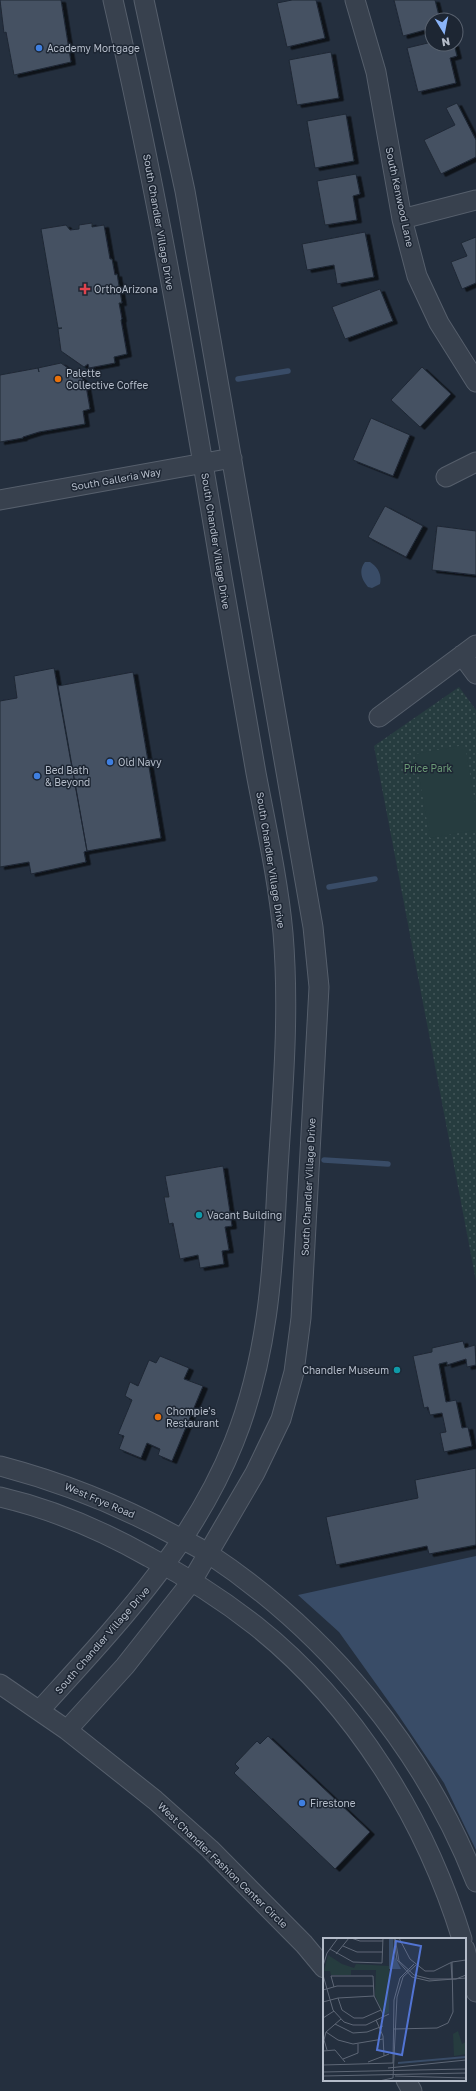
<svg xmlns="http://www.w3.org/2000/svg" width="476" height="2091" font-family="'Golos Text',sans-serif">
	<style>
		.grass { fill: url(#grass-dots) }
		.pitch { fill: #263c3f }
		.water { fill: #394c67 }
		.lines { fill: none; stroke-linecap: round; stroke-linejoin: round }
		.stream { stroke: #394c67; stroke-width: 5.5 }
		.building { fill: #455162; stroke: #1f2835; filter: url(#shadow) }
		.minor-casing { stroke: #565f6c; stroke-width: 21 }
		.minor { stroke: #38414e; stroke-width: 19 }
		.shop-dot { fill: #3f7fe0; stroke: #1d2633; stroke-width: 1.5 }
		.health-dot { fill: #e0444e; stroke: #1d2633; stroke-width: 1.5 }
		.food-dot { fill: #e8710a; stroke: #1d2633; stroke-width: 1.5 }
		.culture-dot { fill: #0f9aa8; stroke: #1d2633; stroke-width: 1.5 }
		.labels { text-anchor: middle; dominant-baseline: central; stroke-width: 3; stroke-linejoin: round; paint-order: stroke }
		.poi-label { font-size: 10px; fill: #b4bcc9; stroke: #1d2633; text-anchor: start }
		.street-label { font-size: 10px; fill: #b4bcc9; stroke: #1d2633 }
		.park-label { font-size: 10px; fill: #6b9a76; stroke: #1d2633 }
		.inset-river { fill: none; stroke: #394c67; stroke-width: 2 }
		.inset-road { fill: none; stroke: #5e6776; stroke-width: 1 }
		.view { fill: #5274d3; fill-opacity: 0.15; stroke: #5274d3; stroke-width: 2 }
		.inset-edge { fill: none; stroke: #b4bcc9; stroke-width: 2 }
	</style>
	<defs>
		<pattern id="grass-dots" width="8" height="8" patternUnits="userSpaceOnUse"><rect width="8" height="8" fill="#263c3f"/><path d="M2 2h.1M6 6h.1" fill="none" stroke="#435659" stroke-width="1.8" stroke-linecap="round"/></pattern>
		<filter id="shadow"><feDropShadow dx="4.5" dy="2.5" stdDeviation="0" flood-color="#0009"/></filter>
	</defs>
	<rect width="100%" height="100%" fill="#242f3e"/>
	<path class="grass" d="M 459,687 L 476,710 L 476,1281 L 374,746 Z"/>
	<path class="pitch" d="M 465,745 L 476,809 L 476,830 L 430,838 L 415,754 Z"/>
	<path class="water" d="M 365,562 L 370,562 C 378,567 382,575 380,584 L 372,588 L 368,587 C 362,580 358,571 365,562 Z
		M 476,1556 L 476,1850 L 444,1783 L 399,1716 L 339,1632 L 298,1595 Z"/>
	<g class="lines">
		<path class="stream" d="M 238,379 L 288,371
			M 329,887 L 375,879
			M 324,1160 L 388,1164"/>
	</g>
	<path class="building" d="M 0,0 L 61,0 L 71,62 L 14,75 L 6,32 L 4,33 Z
		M 292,0 L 316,0 L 325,38 L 287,47 L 277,3 Z
		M 394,0 L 435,0 L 440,20 L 432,20 L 432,28 L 403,36 Z
		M 432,42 L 432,44 L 454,44 L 457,56 L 450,58 L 456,83 L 418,92 L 407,48 Z
		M 331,52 L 339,98 L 297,105 L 289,60 Z
		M 457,103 L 476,140 L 476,157 L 441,174 L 424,140 L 455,125 L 446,108 Z
		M 346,114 L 354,161 L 315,168 L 307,121 Z
		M 356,174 L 360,194 L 353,196 L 357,220 L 325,225 L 317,181 Z
		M 92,223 L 92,227 L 104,225 L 110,259 L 112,259 L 115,275 L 117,274 L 122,303 L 119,303 L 122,319 L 121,320 L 127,354 L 114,357 L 115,363 L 89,368 L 88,364 L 84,367 L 61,351 L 58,329 L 62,328 L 58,328 L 41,229 L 66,225 L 70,230 L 79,229 L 79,225 Z
		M 365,232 L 374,277 L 337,284 L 334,265 L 307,270 L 302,244 Z
		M 476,237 L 476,283 L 462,289 L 451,262 L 467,256 L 461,243 Z
		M 380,289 L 393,321 L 345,339 L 332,307 Z
		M 61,363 L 83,379 L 82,386 L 86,386 L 90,409 L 83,411 L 85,424 L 39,432 L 23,437 L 23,438 L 0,442 L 0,375 L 38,368 L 39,372 L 38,368 Z
		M 422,367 L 451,394 L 420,427 L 391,400 Z
		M 371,418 L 410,435 L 393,476 L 353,460 Z
		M 385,506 L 423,526 L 406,557 L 368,537 Z
		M 437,526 L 476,531 L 476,575 L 432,570 Z
		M 54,668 L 87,851 L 84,852 L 86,862 L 31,874 L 29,862 L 0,867 L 0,701 L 17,698 L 14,676 Z
		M 133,672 L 161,838 L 87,851 L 58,686 Z
		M 223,1166 L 232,1226 L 225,1227 L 229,1250 L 222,1251 L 224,1264 L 200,1268 L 198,1255 L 180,1259 L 173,1223 L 169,1224 L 164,1197 L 169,1197 L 165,1176 Z
		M 463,1341 L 465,1348 L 475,1345 L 476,1365 L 467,1367 L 466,1359 L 447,1365 L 447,1362 L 439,1364 L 446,1402 L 456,1400 L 462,1428 L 468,1427 L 472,1446 L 444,1452 L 440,1433 L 446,1432 L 442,1413 L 430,1415 L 428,1407 L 424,1408 L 413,1356 L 432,1352 L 432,1348 Z
		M 160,1356 L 189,1368 L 184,1379 L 203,1386 L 172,1461 L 158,1455 L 160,1449 L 147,1443 L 141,1458 L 119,1449 L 124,1436 L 118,1434 L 132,1400 L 125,1396 L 130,1382 L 138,1386 L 149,1360 L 156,1363 Z
		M 476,1468 L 476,1545 L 429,1554 L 427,1546 L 336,1565 L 326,1517 L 418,1498 L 415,1480 Z
		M 268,1736 L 370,1832 L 335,1869 L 234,1773 L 239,1768 L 235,1764 L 257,1741 L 260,1744 Z"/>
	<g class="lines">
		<g class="minor-casing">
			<path id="minor" d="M 355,0 L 376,72 L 402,219 L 417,276 L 439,323 L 476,382
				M 402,219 L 476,200
				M 446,477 L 476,462
				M 0,500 L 232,458
				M 462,655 L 476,674
				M 379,717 L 476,645
				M 0,1466 C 61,1482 119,1505 174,1535 C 186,1541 198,1547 209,1554 C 328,1633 424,1749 476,1882
				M 0,1497 C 52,1509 103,1531 149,1557 C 187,1577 223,1600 256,1626 C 355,1705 425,1819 462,1939
				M 0,1684 L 67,1730 L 155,1800 L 210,1849 L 304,1944 L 324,1968
				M 39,1711 C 114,1628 192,1548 234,1442 C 267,1360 273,1273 277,1185 C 282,1101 290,1017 283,933 C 278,879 266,826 256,773 C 244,707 233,642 222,577 C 190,384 157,191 113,0
				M 67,1730 L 125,1666 L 192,1581 L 255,1473 L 281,1419 L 294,1372 L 301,1318 L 319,987 L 313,927 L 185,191 L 144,0
				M 465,1949 L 476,1992
				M 406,2080 L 412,2091"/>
		</g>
		<use href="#minor" class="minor"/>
	</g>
	<g class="shop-dot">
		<circle cx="39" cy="48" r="4"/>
		<circle cx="110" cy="762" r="4"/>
		<circle cx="37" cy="776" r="4"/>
		<circle cx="302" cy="1803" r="4"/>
	</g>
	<path class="health-dot" d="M83 283h4v4h4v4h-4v4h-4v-4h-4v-4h4z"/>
	<g class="food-dot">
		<circle cx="58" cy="379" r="4"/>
		<circle cx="158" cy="1417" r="4"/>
	</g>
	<g class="culture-dot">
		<circle cx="199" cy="1215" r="4"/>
		<circle cx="397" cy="1370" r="4"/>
	</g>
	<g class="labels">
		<g class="poi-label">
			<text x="47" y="48">Academy Mortgage</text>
			<text x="94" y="289">OrthoArizona</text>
			<text x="66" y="373">Palette<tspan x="66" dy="12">Collective Coffee</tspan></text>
			<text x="118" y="762">Old Navy</text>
			<text x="45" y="770">Bed Bath<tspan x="45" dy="12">&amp; Beyond</tspan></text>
			<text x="207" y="1215">Vacant Building</text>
			<text x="389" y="1370" text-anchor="end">Chandler Museum</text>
			<text x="166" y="1411">Chompie's<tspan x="166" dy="12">Restaurant</tspan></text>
			<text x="310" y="1803">Firestone</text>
		</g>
		<g class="street-label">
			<text transform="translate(400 197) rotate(78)">South Kenwood Lane</text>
			<text transform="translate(159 222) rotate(80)">South Chandler Village Drive</text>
			<text transform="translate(116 479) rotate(-10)">South Galleria Way</text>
			<text transform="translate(216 541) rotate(81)">South Chandler Village Drive</text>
			<text transform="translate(271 860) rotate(81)">South Chandler Village Drive</text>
			<text transform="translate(308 1187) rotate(-87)">South Chandler Village Drive</text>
			<text transform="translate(100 1500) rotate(23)">West Frye Road</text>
			<text transform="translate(102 1640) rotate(-49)">South Chandler Village Drive</text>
			<text transform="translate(223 1865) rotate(44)">West Chandler Fashion Center Circle</text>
		</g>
		<g class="park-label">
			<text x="428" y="768">Price Park</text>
		</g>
	</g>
	<g transform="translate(323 1938)">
		<rect width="143" height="143" fill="#242f3e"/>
		<path d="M 5,17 L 19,26 L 31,30 L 33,26 L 66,28 L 66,74 L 61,77 L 52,57 L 53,32 L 28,32 L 28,37 L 8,37 L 7,33 L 1,33 Z" fill="#263c3f"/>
		<path d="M 135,93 L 139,106 L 143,104 L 143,116 L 131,118 L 130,96 Z" fill="#263c3f"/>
		<path d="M 66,0 L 70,0 L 71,17 L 78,31 L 66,31 Z" fill="#394c67"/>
		<path class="inset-river" d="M 75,125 L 143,119"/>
		<path class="inset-road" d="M 28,0 L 37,3 L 60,3M 71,0 L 74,22 L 89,39 L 106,43 L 143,40M 72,0 L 76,23 L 91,37 L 107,41 L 133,41 L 143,37M 76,0 L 87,21 L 102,33 L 111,33 L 129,24 L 143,22M 20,8 L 34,14 L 60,14M 7,11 L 30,24 L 59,25 L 60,0M 13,16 L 26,0M 128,25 L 129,41M 0,28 L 4,15 L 15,0M 0,37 L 10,72 L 21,84 L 30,87 L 43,87 L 66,76M 11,49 L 8,38 L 50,38 L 51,58 L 61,78M 0,52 L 14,48 L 51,48M 15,60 L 19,72 L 31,80 L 40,80 L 58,72M 0,64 L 15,60 L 51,58M 0,80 L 11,73M 53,82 L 60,98 L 61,118M 12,86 L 30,95 L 44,94 L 60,88M 71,91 L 114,90 L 125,85 L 130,74 L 129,24M 3,94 L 15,102 L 30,106 L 60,101M 4,112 L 1,102 L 3,94 L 18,81M 0,113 L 12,112 L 22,124M 20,121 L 35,115 L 35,106M 45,124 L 66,116M 70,125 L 71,62 L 77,40 L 91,26M 0,127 L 70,125M 65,130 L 143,122M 0,134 L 143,131M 0,138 L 143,135M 72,138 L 143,140M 56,143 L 70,140 L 74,59 L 80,39 L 93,27"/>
		<path class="view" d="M 73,3 L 98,8 L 79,117 L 54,112 Z"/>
		<rect width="143" height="143" class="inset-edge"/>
	</g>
	<g transform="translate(444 32) rotate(170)"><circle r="19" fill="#1d2633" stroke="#59626f"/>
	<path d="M0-3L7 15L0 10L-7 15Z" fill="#8ab4f8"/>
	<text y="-6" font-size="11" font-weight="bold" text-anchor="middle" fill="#b4bcc9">N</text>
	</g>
</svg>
